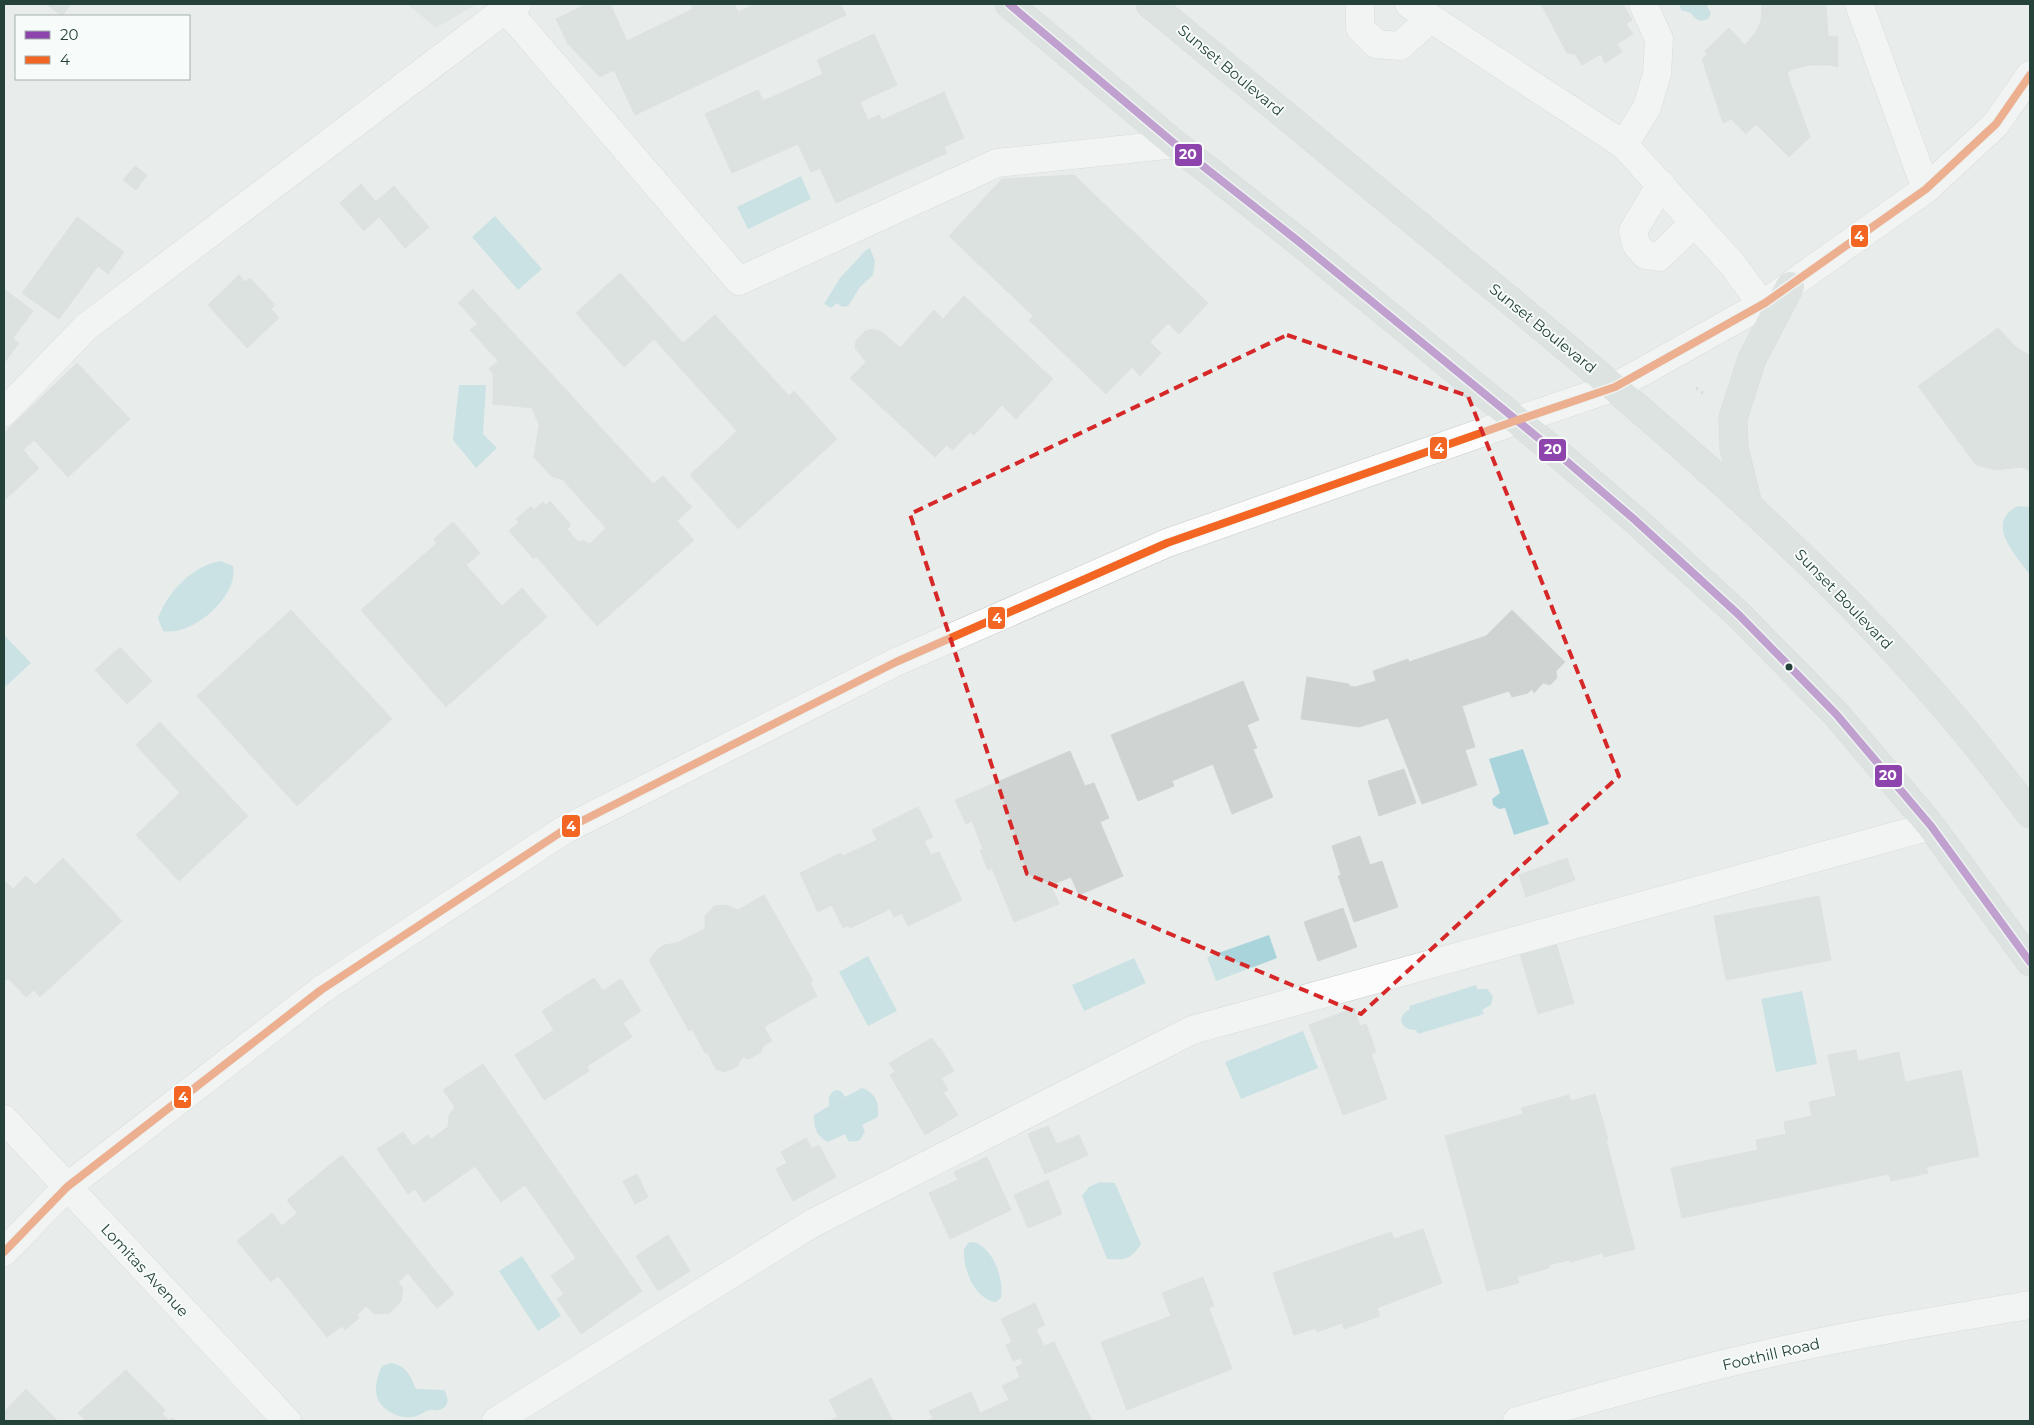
<svg xmlns="http://www.w3.org/2000/svg" width="2034" height="1425" font-family="Montserrat,sans-serif">
	<style>
		.built { fill: #d6dedb }
		.water { fill: #a9d4db }
		.building { fill: #cfd4d2; stroke: #d1d6d4 }
		.lines { fill: none; stroke-linecap: round; stroke-linejoin: round }
		.minor-casing { stroke: #c5cac8; stroke-width: 29 }
		.major-casing { stroke: #c3ccc9; stroke-width: 29 }
		.path { stroke: #c3ccca; stroke-width: 3; stroke-dasharray: 2.5 4; stroke-linecap: butt }
		.minor { stroke: #fcfcfc; stroke-width: 28 }
		.major { stroke: #cfd7d5; stroke-width: 28 }
		.bus-1-casing { stroke: #f7fbf9; stroke-width: 11 }
		.bus-2-casing { stroke: #f7fbf9; stroke-width: 11 }
		.bus-1 { stroke: #8e44ad; stroke-width: 8 }
		.bus-2 { stroke: #f26522; stroke-width: 8 }
		.marked { fill: none; stroke: #d62828; stroke-width: 4; stroke-dasharray: 10 6; stroke-linejoin: round }
		.bus-dot { fill: #24423a; stroke: #f7fbf9; stroke-width: 2 }
		.labels { text-anchor: middle; dominant-baseline: central; stroke-width: 4; stroke-linejoin: round; paint-order: stroke }
		.street-label { font-size: 15px; fill: #24423a; stroke: #f7fbf9 }
		.line-badge { stroke: #f7fbf9; stroke-width: 2 }
		.badge-label { font-size: 14px; text-anchor: middle; font-weight: bold; fill: #fff }
	</style>
	<rect width="100%" height="100%" fill="#e8edeb"/>
	<path class="built" d="M 407,4 L 477,4 L 436,28 Z"/>
	<path class="water" d="M 1679,4 L 1709,4 L 1707,6 L 1711,13 L 1709,18 C 1702,23 1696,21 1691,13 L 1681,10 Z
		M 801,176 L 811,199 L 748,229 L 737,207 Z
		M 495,216 L 542,269 L 518,290 L 472,237 Z
		M 870,248 L 875,261 L 873,275 L 860,287 L 848,306 L 842,307 L 837,303 L 831,308 L 824,304 L 840,278 L 865,251 Z
		M 459,385 L 486,385 L 483,434 L 497,448 L 476,468 L 453,440 Z
		M 2018,506 L 2030,507 L 2030,575 C 2017,556 1983,523 2018,506 Z
		M 220,561 L 233,566 C 239,596 192,637 163,631 L 158,618 C 168,592 192,566 220,561 Z
		M 4,635 L 31,663 L 4,688 Z
		M 1523,749 L 1549,824 L 1514,835 L 1505,808 L 1499,809 L 1493,805 L 1492,799 L 1500,793 L 1489,759 Z
		M 1269,935 L 1277,958 L 1216,981 L 1207,957 Z
		M 868,956 L 897,1011 L 868,1026 L 839,972 Z
		M 1134,958 L 1146,983 L 1084,1011 L 1072,985 Z
		M 1476,985 L 1477,989 L 1487,989 L 1493,996 L 1491,1005 L 1482,1010 L 1484,1014 L 1418,1034 L 1416,1030 C 1401,1031 1395,1016 1410,1009 L 1409,1006 Z
		M 1802,991 L 1817,1064 L 1776,1072 L 1761,999 Z
		M 1303,1031 L 1318,1068 L 1241,1099 L 1225,1062 Z
		M 862,1088 C 876,1093 879,1102 878,1117 L 862,1125 L 865,1131 C 859,1141 862,1142 848,1141 L 845,1134 L 828,1142 C 816,1135 814,1129 814,1115 L 829,1106 L 829,1098 L 832,1092 L 837,1090 L 842,1092 L 845,1097 Z
		M 1100,1182 L 1115,1183 L 1141,1244 C 1130,1260 1126,1260 1107,1259 L 1082,1196 L 1089,1187 Z
		M 974,1242 C 994,1249 1004,1279 1001,1298 L 996,1302 C 974,1299 963,1269 964,1249 L 968,1243 Z
		M 522,1256 L 561,1316 L 538,1331 L 499,1271 Z
		M 390,1363 C 406,1365 410,1375 416,1389 L 444,1390 C 449,1397 450,1409 438,1410 C 435,1411 433,1409 430,1410 C 424,1411 418,1417 412,1417 C 399,1419 381,1410 377,1397 C 374,1387 378,1374 382,1366 Z"/>
	<path class="building" d="M 46,4 L 71,4 L 62,16 Z
		M 587,4 L 610,4 L 627,41 L 693,9 L 691,4 L 734,4 L 738,12 L 756,4 L 840,4 L 846,15 L 635,115 L 614,70 L 600,77 L 568,44 L 556,19 Z
		M 1541,4 L 1623,4 L 1632,20 L 1626,24 L 1633,34 L 1617,44 L 1622,52 L 1605,63 L 1601,54 L 1582,65 L 1575,54 L 1567,53 Z
		M 1762,4 L 1826,4 L 1828,36 L 1838,37 L 1838,67 L 1830,65 L 1810,65 L 1793,69 L 1787,73 L 1810,137 L 1789,157 L 1756,124 L 1746,134 L 1731,119 L 1723,123 L 1702,59 L 1707,54 L 1705,51 L 1729,28 L 1745,45 L 1756,32 L 1761,21 Z
		M 874,34 L 897,85 L 860,102 L 868,120 L 879,115 L 882,120 L 944,92 L 964,138 L 944,147 L 947,153 L 836,203 L 820,168 L 811,172 L 798,144 L 732,173 L 705,114 L 758,90 L 763,101 L 823,74 L 817,60 Z
		M 135,166 L 147,175 L 136,190 L 123,180 Z
		M 1074,175 L 1208,303 L 1179,334 L 1168,323 L 1150,342 L 1161,353 L 1140,376 L 1132,367 L 1106,394 L 1029,320 L 1033,316 L 949,236 L 1002,179 Z
		M 361,184 L 376,202 L 394,186 L 429,227 L 405,248 L 379,217 L 364,231 L 340,203 Z
		M 77,217 L 124,252 L 108,274 L 98,266 L 59,319 L 22,293 Z
		M 620,273 L 683,343 L 715,315 L 789,396 L 794,391 L 837,439 L 738,529 L 690,475 L 737,431 L 654,339 L 624,367 L 576,313 Z
		M 239,275 L 245,282 L 250,278 L 275,305 L 271,309 L 279,318 L 247,348 L 208,305 Z
		M 4,289 L 33,311 L 13,338 L 19,343 L 4,363 Z
		M 473,289 L 653,484 L 663,476 L 692,507 L 677,521 L 694,540 L 597,626 L 536,556 L 534,559 L 509,531 L 519,522 L 516,519 L 531,506 L 534,510 L 543,502 L 546,505 L 550,501 L 571,525 L 567,529 L 578,542 L 583,540 L 590,544 L 606,528 L 563,480 L 551,476 L 534,457 L 539,425 L 532,408 L 493,404 L 493,373 L 489,369 L 498,361 L 470,330 L 478,324 L 458,303 Z
		M 964,296 L 1053,379 L 1016,419 L 1002,405 L 974,435 L 970,432 L 953,450 L 947,445 L 935,457 L 850,378 L 866,362 L 855,348 L 856,341 L 865,331 L 873,329 L 882,332 L 900,348 L 934,310 L 943,319 Z
		M 1998,328 L 2016,347 L 2030,356 L 2030,470 L 2020,467 L 1996,470 L 1976,465 L 1918,386 Z
		M 77,363 L 130,419 L 68,477 L 34,440 L 23,450 L 39,468 L 4,501 L 4,433 Z
		M 453,522 L 480,553 L 466,565 L 502,606 L 522,588 L 547,617 L 446,707 L 361,610 L 437,543 L 434,539 Z
		M 291,610 L 392,719 L 297,806 L 197,696 Z
		M 1512,610 L 1565,662 L 1556,671 L 1557,678 L 1550,685 L 1543,683 L 1534,693 L 1532,689 L 1528,693 L 1512,697 L 1509,691 L 1462,706 L 1475,747 L 1465,750 L 1477,785 L 1422,804 L 1388,718 L 1359,727 L 1301,719 L 1307,677 L 1349,684 L 1349,686 L 1355,687 L 1376,681 L 1373,671 L 1408,659 L 1409,662 L 1486,636 Z
		M 120,647 L 152,681 L 127,704 L 95,670 Z
		M 1243,681 L 1259,720 L 1247,725 L 1257,748 L 1253,749 L 1273,797 L 1232,814 L 1213,764 L 1172,781 L 1174,786 L 1138,801 L 1111,735 Z
		M 160,722 L 248,816 L 179,881 L 136,835 L 180,793 L 136,745 Z
		M 1070,751 L 1085,786 L 1094,783 L 1109,818 L 1100,822 L 1123,876 L 1079,895 L 1071,877 L 1051,885 L 1059,904 L 1014,922 L 992,868 L 988,870 L 980,850 L 983,849 L 972,821 L 966,824 L 955,800 Z
		M 1404,769 L 1416,803 L 1379,816 L 1368,781 Z
		M 918,807 L 933,837 L 924,841 L 931,855 L 939,852 L 962,900 L 908,926 L 902,913 L 894,917 L 890,909 L 850,928 L 849,925 L 843,928 L 832,905 L 818,912 L 800,873 L 841,853 L 843,856 L 877,840 L 872,830 Z
		M 1360,836 L 1370,865 L 1382,861 L 1398,907 L 1354,922 L 1338,876 L 1341,875 L 1332,846 Z
		M 63,858 L 122,921 L 40,997 L 34,990 L 26,997 L 8,978 L 6,980 L 4,977 L 4,880 L 13,889 L 26,876 L 35,885 Z
		M 1567,858 L 1575,880 L 1526,897 L 1519,875 Z
		M 764,895 L 813,981 L 810,983 L 817,996 L 764,1027 L 772,1041 L 763,1046 L 761,1052 L 749,1059 L 744,1057 L 740,1060 L 738,1066 L 725,1072 L 716,1069 L 707,1052 L 705,1053 L 692,1029 L 689,1031 L 649,960 L 658,949 L 664,945 L 677,943 L 705,929 L 705,916 L 714,906 L 726,905 L 738,910 Z
		M 1819,896 L 1831,960 L 1726,980 L 1714,916 Z
		M 1343,908 L 1357,947 L 1318,961 L 1304,922 Z
		M 1554,937 L 1574,1003 L 1538,1014 L 1518,948 Z
		M 594,978 L 603,991 L 621,979 L 641,1011 L 623,1023 L 632,1037 L 587,1066 L 589,1071 L 544,1100 L 515,1055 L 554,1030 L 542,1011 Z
		M 1354,1008 L 1360,1026 L 1366,1024 L 1376,1052 L 1371,1054 L 1387,1099 L 1343,1115 L 1309,1025 Z
		M 932,1038 L 939,1049 L 940,1048 L 954,1071 L 941,1078 L 948,1090 L 943,1092 L 958,1115 L 925,1135 L 890,1075 L 895,1072 L 889,1063 Z
		M 1856,1050 L 1858,1061 L 1899,1052 L 1905,1082 L 1961,1070 L 1979,1156 L 1926,1167 L 1928,1173 L 1891,1181 L 1889,1174 L 1682,1218 L 1671,1168 L 1758,1150 L 1756,1140 L 1786,1134 L 1784,1122 L 1812,1116 L 1809,1102 L 1836,1096 L 1828,1055 Z
		M 483,1064 L 642,1291 L 581,1334 L 557,1299 L 564,1294 L 551,1276 L 576,1258 L 525,1185 L 501,1202 L 475,1166 L 424,1202 L 415,1189 L 408,1194 L 377,1149 L 403,1132 L 413,1146 L 428,1135 L 431,1139 L 448,1127 L 449,1115 L 455,1107 L 443,1090 Z
		M 1595,1094 L 1608,1139 L 1606,1140 L 1635,1249 L 1604,1257 L 1603,1253 L 1570,1262 L 1569,1260 L 1549,1265 L 1549,1268 L 1517,1277 L 1519,1283 L 1487,1291 L 1445,1136 L 1523,1114 L 1521,1108 L 1569,1095 L 1571,1101 Z
		M 1048,1126 L 1057,1144 L 1079,1135 L 1088,1155 L 1045,1174 L 1028,1134 Z
		M 806,1138 L 812,1149 L 819,1145 L 836,1177 L 793,1201 L 776,1169 L 787,1163 L 781,1152 Z
		M 342,1155 L 454,1294 L 437,1308 L 408,1273 L 398,1282 L 403,1288 L 401,1301 L 390,1313 L 374,1314 L 366,1306 L 357,1315 L 359,1318 L 345,1330 L 342,1326 L 327,1337 L 278,1276 L 271,1282 L 237,1241 L 272,1213 L 282,1226 L 297,1213 L 287,1200 Z
		M 987,1157 L 1011,1210 L 950,1239 L 929,1193 L 958,1180 L 954,1172 Z
		M 637,1174 L 648,1197 L 635,1204 L 623,1181 Z
		M 1048,1180 L 1062,1214 L 1028,1228 L 1014,1195 Z
		M 1423,1229 L 1442,1283 L 1377,1308 L 1380,1316 L 1344,1329 L 1342,1323 L 1317,1332 L 1316,1328 L 1294,1335 L 1273,1273 L 1391,1232 L 1394,1239 Z
		M 668,1235 L 690,1271 L 658,1291 L 636,1256 Z
		M 1203,1277 L 1214,1306 L 1209,1308 L 1232,1369 L 1127,1410 L 1101,1342 L 1171,1316 L 1162,1293 Z
		M 1035,1303 L 1045,1325 L 1036,1329 L 1044,1346 L 1054,1342 L 1092,1421 L 928,1421 L 933,1418 L 929,1411 L 971,1392 L 980,1413 L 1009,1400 L 1002,1386 L 1020,1377 L 1016,1367 L 1023,1364 L 1020,1358 L 1013,1361 L 1006,1345 L 1012,1342 L 1001,1319 Z
		M 126,1370 L 165,1410 L 162,1414 L 170,1421 L 172,1418 L 176,1421 L 86,1421 L 78,1413 Z
		M 871,1378 L 893,1421 L 829,1421 L 838,1417 L 829,1400 Z
		M 26,1389 L 58,1421 L 4,1421 L 4,1412 Z"/>
	<g class="lines">
		<g class="minor-casing">
			<path id="minor" d="M 1360,4 L 1360,28 L 1376,44 L 1400,46 L 1431,18
				M 1409,4 L 1624,145 L 1733,265 L 1762,305
				M 1859,4 L 1926,189
				M 506,9 L 739,281 L 997,163 L 1175,144
				M 1624,145 L 1647,107 L 1657,74 L 1659,39 L 1643,4
				M 1661,184 L 1633,231 L 1636,244 L 1645,255 L 1659,257 L 1695,222
				M 4,412 L 86,327 L 506,9 L 517,4
				M 4,1119 L 287,1421
				M 4,1252 L 67,1187 L 321,990 L 564,830 L 896,662 L 1167,543 L 1515,421 L 1615,387 L 1765,303 L 1926,189 L 1996,124 L 2030,75
				M 496,1421 L 811,1224 L 1192,1030 L 1931,826
				M 1517,1421 C 1591,1399 1665,1378 1740,1360 C 1836,1337 1933,1321 2030,1305"/>
		</g>
		<g class="major-casing">
			<path id="major" d="M 1009,4 L 1175,144 L 1298,241 L 1564,459 L 1635,520 L 1739,615 L 1836,714 L 1931,826 L 2030,962
				M 1150,4 C 1271,103 1392,203 1513,303 C 1700,458 1886,617 2030,814
				M 1748,505 L 1734,448 L 1733,418 L 1752,359 L 1790,286"/>
		</g>
		<path class="path" d="M 1696,388 L 1705,395"/>
		<use href="#minor" class="minor"/>
		<use href="#major" class="major"/>
		<g class="bus-1-casing">
			<path id="bus-1" d="M 1009,4 L 1175,144 L 1298,241 L 1564,459 L 1635,520 L 1739,615 L 1836,714 L 1931,826 L 2030,962"/>
		</g>
		<g class="bus-2-casing">
			<path id="bus-2" d="M 4,1252 L 67,1187 L 321,990 L 564,830 L 896,662 L 1167,543 L 1515,421 L 1615,387 L 1765,303 L 1926,189 L 1996,124 L 2030,75"/>
		</g>
		<use href="#bus-1" class="bus-1"/>
		<use href="#bus-2" class="bus-2"/>
	</g>
	<path d="M0 0H2034V1425H0ZM 1287,335 L 1468,396 L 1619,776 L 1361,1014 L 1027,874 L 910,514 Z" fill="#e8edeb" fill-opacity=".55" fill-rule="evenodd"/>
	<path class="marked" d="M 1287,335 L 1468,396 L 1619,776 L 1361,1014 L 1027,874 L 910,514 Z"/>
	<circle class="bus-dot" cx="1789" cy="667" r="4.5"/>
	<g class="labels">
		<g class="street-label">
			<text transform="translate(1231 70) rotate(40)">Sunset Boulevard</text>
			<text transform="translate(1543 328) rotate(39)">Sunset Boulevard</text>
			<text transform="translate(1844 599) rotate(46)">Sunset Boulevard</text>
			<text transform="translate(145 1270) rotate(47)">Lomitas Avenue</text>
			<text transform="translate(1771 1354) rotate(-13)">Foothill Road</text>
		</g>
	</g>
	<g class="line-badge">
		<rect x="1174" y="143" width="29" height="24" rx="5" fill="#8e44ad"/>
		<rect x="1850" y="224" width="19" height="24" rx="5" fill="#f26522"/>
		<rect x="1429" y="436" width="19" height="24" rx="5" fill="#f26522"/>
		<rect x="1538" y="438" width="29" height="24" rx="5" fill="#8e44ad"/>
		<rect x="987" y="606" width="19" height="24" rx="5" fill="#f26522"/>
		<rect x="1874" y="764" width="29" height="24" rx="5" fill="#8e44ad"/>
		<rect x="561" y="814" width="20" height="24" rx="5" fill="#f26522"/>
		<rect x="173" y="1085" width="19" height="24" rx="5" fill="#f26522"/>
	</g>
	<g class="badge-label">
		<text x="1188" y="159">20</text>
		<text x="1859" y="241">4</text>
		<text x="1439" y="453">4</text>
		<text x="1553" y="454">20</text>
		<text x="997" y="623">4</text>
		<text x="1888" y="780">20</text>
		<text x="571" y="831">4</text>
		<text x="183" y="1102">4</text>
	</g>
	<rect width="2034" height="1425" fill="none" stroke="#24423a" stroke-width="10"/>
	<rect x="15" y="15" width="175" height="65" fill="#f7fbf9" stroke="#a3b1ad"/>
	<rect x="25" y="31" width="25" height="8" fill="#8e44ad" stroke="#a3b1ad"/>
	<text x="60" y="40" font-size="15" fill="#24423a">20</text>
	<rect x="25" y="56" width="25" height="8" fill="#f26522" stroke="#a3b1ad"/>
	<text x="60" y="65" font-size="15" fill="#24423a">4</text>
</svg>
